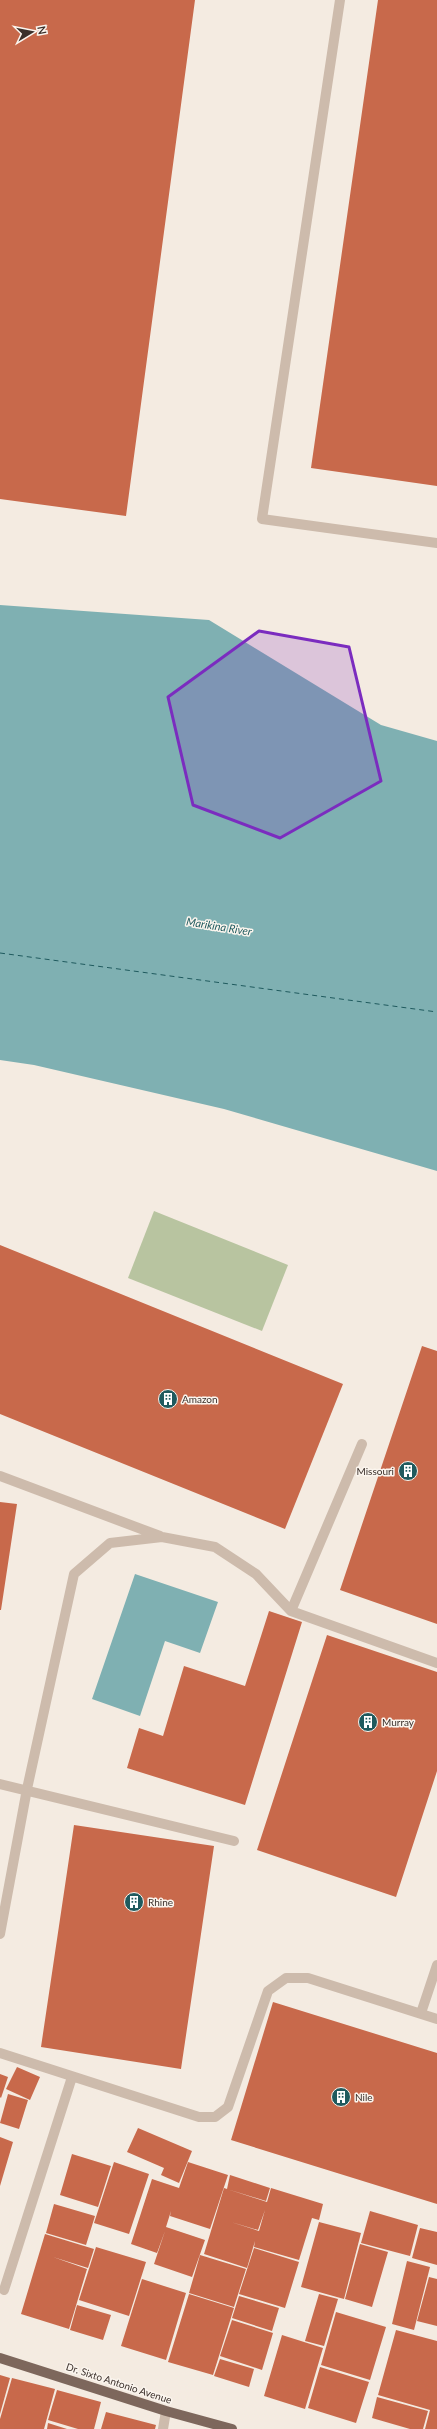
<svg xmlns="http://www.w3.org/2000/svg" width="437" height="2429" font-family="Lato,sans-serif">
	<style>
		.green { fill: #b8c4a0 }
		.water { fill: #7fb0b2 }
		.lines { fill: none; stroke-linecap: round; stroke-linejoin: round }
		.ferry { stroke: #1f5a5e; stroke-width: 1; stroke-dasharray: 5 4; stroke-linecap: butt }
		.building { fill: #c8694b; fill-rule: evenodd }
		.minor { stroke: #cdbbac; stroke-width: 10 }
		.major { stroke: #7d675c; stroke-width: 10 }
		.marked { fill: #7b2cbf; fill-opacity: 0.2; stroke: #7b2cbf; stroke-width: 3; stroke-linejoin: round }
		.labels { text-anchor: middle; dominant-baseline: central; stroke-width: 3; stroke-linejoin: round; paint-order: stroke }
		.poi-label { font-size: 10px; fill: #3b302b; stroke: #fbf5ee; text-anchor: start }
		.street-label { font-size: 10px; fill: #3b302b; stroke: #fbf5ee }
		.water-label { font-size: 11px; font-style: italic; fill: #1f5a5e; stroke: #fbf5ee }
	</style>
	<rect width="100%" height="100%" fill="#f4ebe1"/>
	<path class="green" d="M 154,1211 L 288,1265 L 262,1331 L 128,1278 Z"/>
	<path class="water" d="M 0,605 L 209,620 L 381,725 L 437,741 L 437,1171 L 224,1109 L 34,1065 L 0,1060 Z
		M 135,1574 L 218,1602 L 200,1653 L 165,1641 L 140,1716 L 92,1699 Z"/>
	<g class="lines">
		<path class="ferry" d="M 0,953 L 437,1012"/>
	</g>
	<path class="building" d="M 0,0 L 195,0 L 126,516 L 0,499 Z
		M 378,0 L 437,0 L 437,486 L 311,468 Z
		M 0,1245 L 343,1384 L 285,1529 L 0,1414 Z
		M 422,1346 L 437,1351 L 437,1624 L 340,1590 Z
		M 0,1502 L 17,1504 L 1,1610 L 0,1610 Z
		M 269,1611 L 302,1622 L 245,1805 L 127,1768 L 139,1728 L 163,1736 L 184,1666 L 245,1686 Z
		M 327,1635 L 437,1672 L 437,1771 L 396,1897 L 257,1850 Z
		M 74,1825 L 214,1846 L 181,2069 L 41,2047 Z
		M 273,2002 L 437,2053 L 437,2204 L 231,2140 Z
		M 17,2067 L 40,2077 L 30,2100 L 6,2089 Z
		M 0,2074 L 8,2077 L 1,2098 L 0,2097 Z
		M 8,2094 L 28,2100 L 19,2129 L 0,2123 Z
		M 138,2128 L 192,2151 L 179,2183 L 161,2175 L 164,2168 L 127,2152 Z
		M 0,2137 L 13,2142 L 0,2186 Z
		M 72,2154 L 111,2166 L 98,2207 L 60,2195 Z
		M 114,2162 L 149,2174 L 129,2234 L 94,2223 Z
		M 188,2162 L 228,2175 L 210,2229 L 170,2216 L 171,2211 L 166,2227 L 205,2240 L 192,2277 L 154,2264 L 165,2231 L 157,2253 L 131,2244 L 152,2179 L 179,2188 Z
		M 230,2175 L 270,2188 L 266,2201 L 227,2189 Z
		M 224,2188 L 267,2202 L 271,2188 L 323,2204 L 319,2220 L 312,2218 L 299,2260 L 254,2247 L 255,2241 L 247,2268 L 204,2254 ZM 265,2210 L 259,2231 L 231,2222 L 258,2230 Z
		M 54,2204 L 95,2216 L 86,2245 L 46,2233 Z
		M 370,2211 L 418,2225 L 410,2256 L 361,2243 Z
		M 319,2222 L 361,2233 L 344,2299 L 301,2287 Z
		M 420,2228 L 437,2232 L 437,2265 L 412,2258 Z
		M 45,2234 L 94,2249 L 88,2268 L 53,2257 L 87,2269 L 69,2329 L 21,2314 Z
		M 360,2244 L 388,2252 L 372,2307 L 345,2299 Z
		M 96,2247 L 146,2262 L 129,2316 L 79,2300 Z
		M 254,2248 L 299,2262 L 285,2308 L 239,2294 Z
		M 200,2255 L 246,2269 L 234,2307 L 189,2293 Z
		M 407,2261 L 430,2267 L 414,2330 L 392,2324 Z
		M 429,2277 L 437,2279 L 437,2326 L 417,2321 Z
		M 142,2279 L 186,2293 L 166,2360 L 121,2346 Z
		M 189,2294 L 234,2308 L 213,2375 L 168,2362 Z
		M 319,2294 L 338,2299 L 324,2346 L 305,2341 Z
		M 239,2296 L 279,2308 L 272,2331 L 232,2318 Z
		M 77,2305 L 111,2315 L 103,2340 L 70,2330 Z
		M 336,2312 L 386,2327 L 370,2380 L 321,2365 Z
		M 232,2320 L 273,2333 L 262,2370 L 220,2356 Z
		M 396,2330 L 437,2341 L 437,2429 L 425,2429 L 430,2410 L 378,2395 Z
		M 282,2335 L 323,2348 L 305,2409 L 264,2396 Z
		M 220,2359 L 254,2369 L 249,2387 L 214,2376 Z
		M 320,2367 L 369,2382 L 356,2423 L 308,2408 Z
		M 0,2375 L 10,2378 L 0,2414 Z
		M 12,2378 L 55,2389 L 44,2429 L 0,2429 L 0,2419 Z
		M 57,2390 L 101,2402 L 94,2429 L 78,2429 L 48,2420 Z
		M 377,2397 L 428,2411 L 423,2429 L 410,2429 L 372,2418 Z
		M 106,2412 L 156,2425 L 155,2429 L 101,2429 Z
		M 48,2423 L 67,2429 L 47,2429 Z"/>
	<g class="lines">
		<path class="minor" d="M 340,0 L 262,519 L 437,543
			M 0,1476 L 160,1536
			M 291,1611 L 362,1444
			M 0,1784 L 234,1841
			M 0,1934 L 27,1789 L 74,1574 L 110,1543 L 162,1537 L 215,1547 L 256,1574 L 291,1611 L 437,1663
			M 421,2013 L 437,1965
			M 0,2053 L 199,2117 L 215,2117 L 228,2107 L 268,1991 L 286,1978 L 308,1978 L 437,2019
			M 4,2290 L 72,2077
			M 163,2429 L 166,2411"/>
		<path class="major" d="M 0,2358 L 166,2411 L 232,2429"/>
	</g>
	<path class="marked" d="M 259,631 L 349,647 L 381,781 L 280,838 L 193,805 L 168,697 Z"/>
	<defs>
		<g id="building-disc" transform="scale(1)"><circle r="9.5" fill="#1f5a5e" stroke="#fbf5ee"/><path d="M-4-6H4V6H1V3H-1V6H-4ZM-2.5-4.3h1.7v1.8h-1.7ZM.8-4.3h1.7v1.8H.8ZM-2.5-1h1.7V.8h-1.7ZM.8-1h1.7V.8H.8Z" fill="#fff"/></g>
	</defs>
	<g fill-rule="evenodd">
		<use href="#building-disc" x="168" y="1399"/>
		<use href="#building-disc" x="408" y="1471"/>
		<use href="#building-disc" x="368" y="1722"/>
		<use href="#building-disc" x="134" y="1902"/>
		<use href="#building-disc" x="341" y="2097"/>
	</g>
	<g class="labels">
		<g class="poi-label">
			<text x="182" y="1399">Amazon</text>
			<text x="394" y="1471" text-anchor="end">Missouri</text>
			<text x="382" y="1722">Murray</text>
			<text x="148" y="1902">Rhine</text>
			<text x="355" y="2097">Nile</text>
		</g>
		<g class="street-label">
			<text transform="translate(119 2383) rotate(18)">Dr. Sixto Antonio Avenue</text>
		</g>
		<g class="water-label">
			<text transform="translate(219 926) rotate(9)">Marikina River</text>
		</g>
	</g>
	<g transform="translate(32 32) rotate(80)" stroke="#fbf5ee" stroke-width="3" paint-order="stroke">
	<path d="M0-3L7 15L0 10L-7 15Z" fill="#3b302b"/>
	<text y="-6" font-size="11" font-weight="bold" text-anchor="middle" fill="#3b302b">N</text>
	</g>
</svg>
